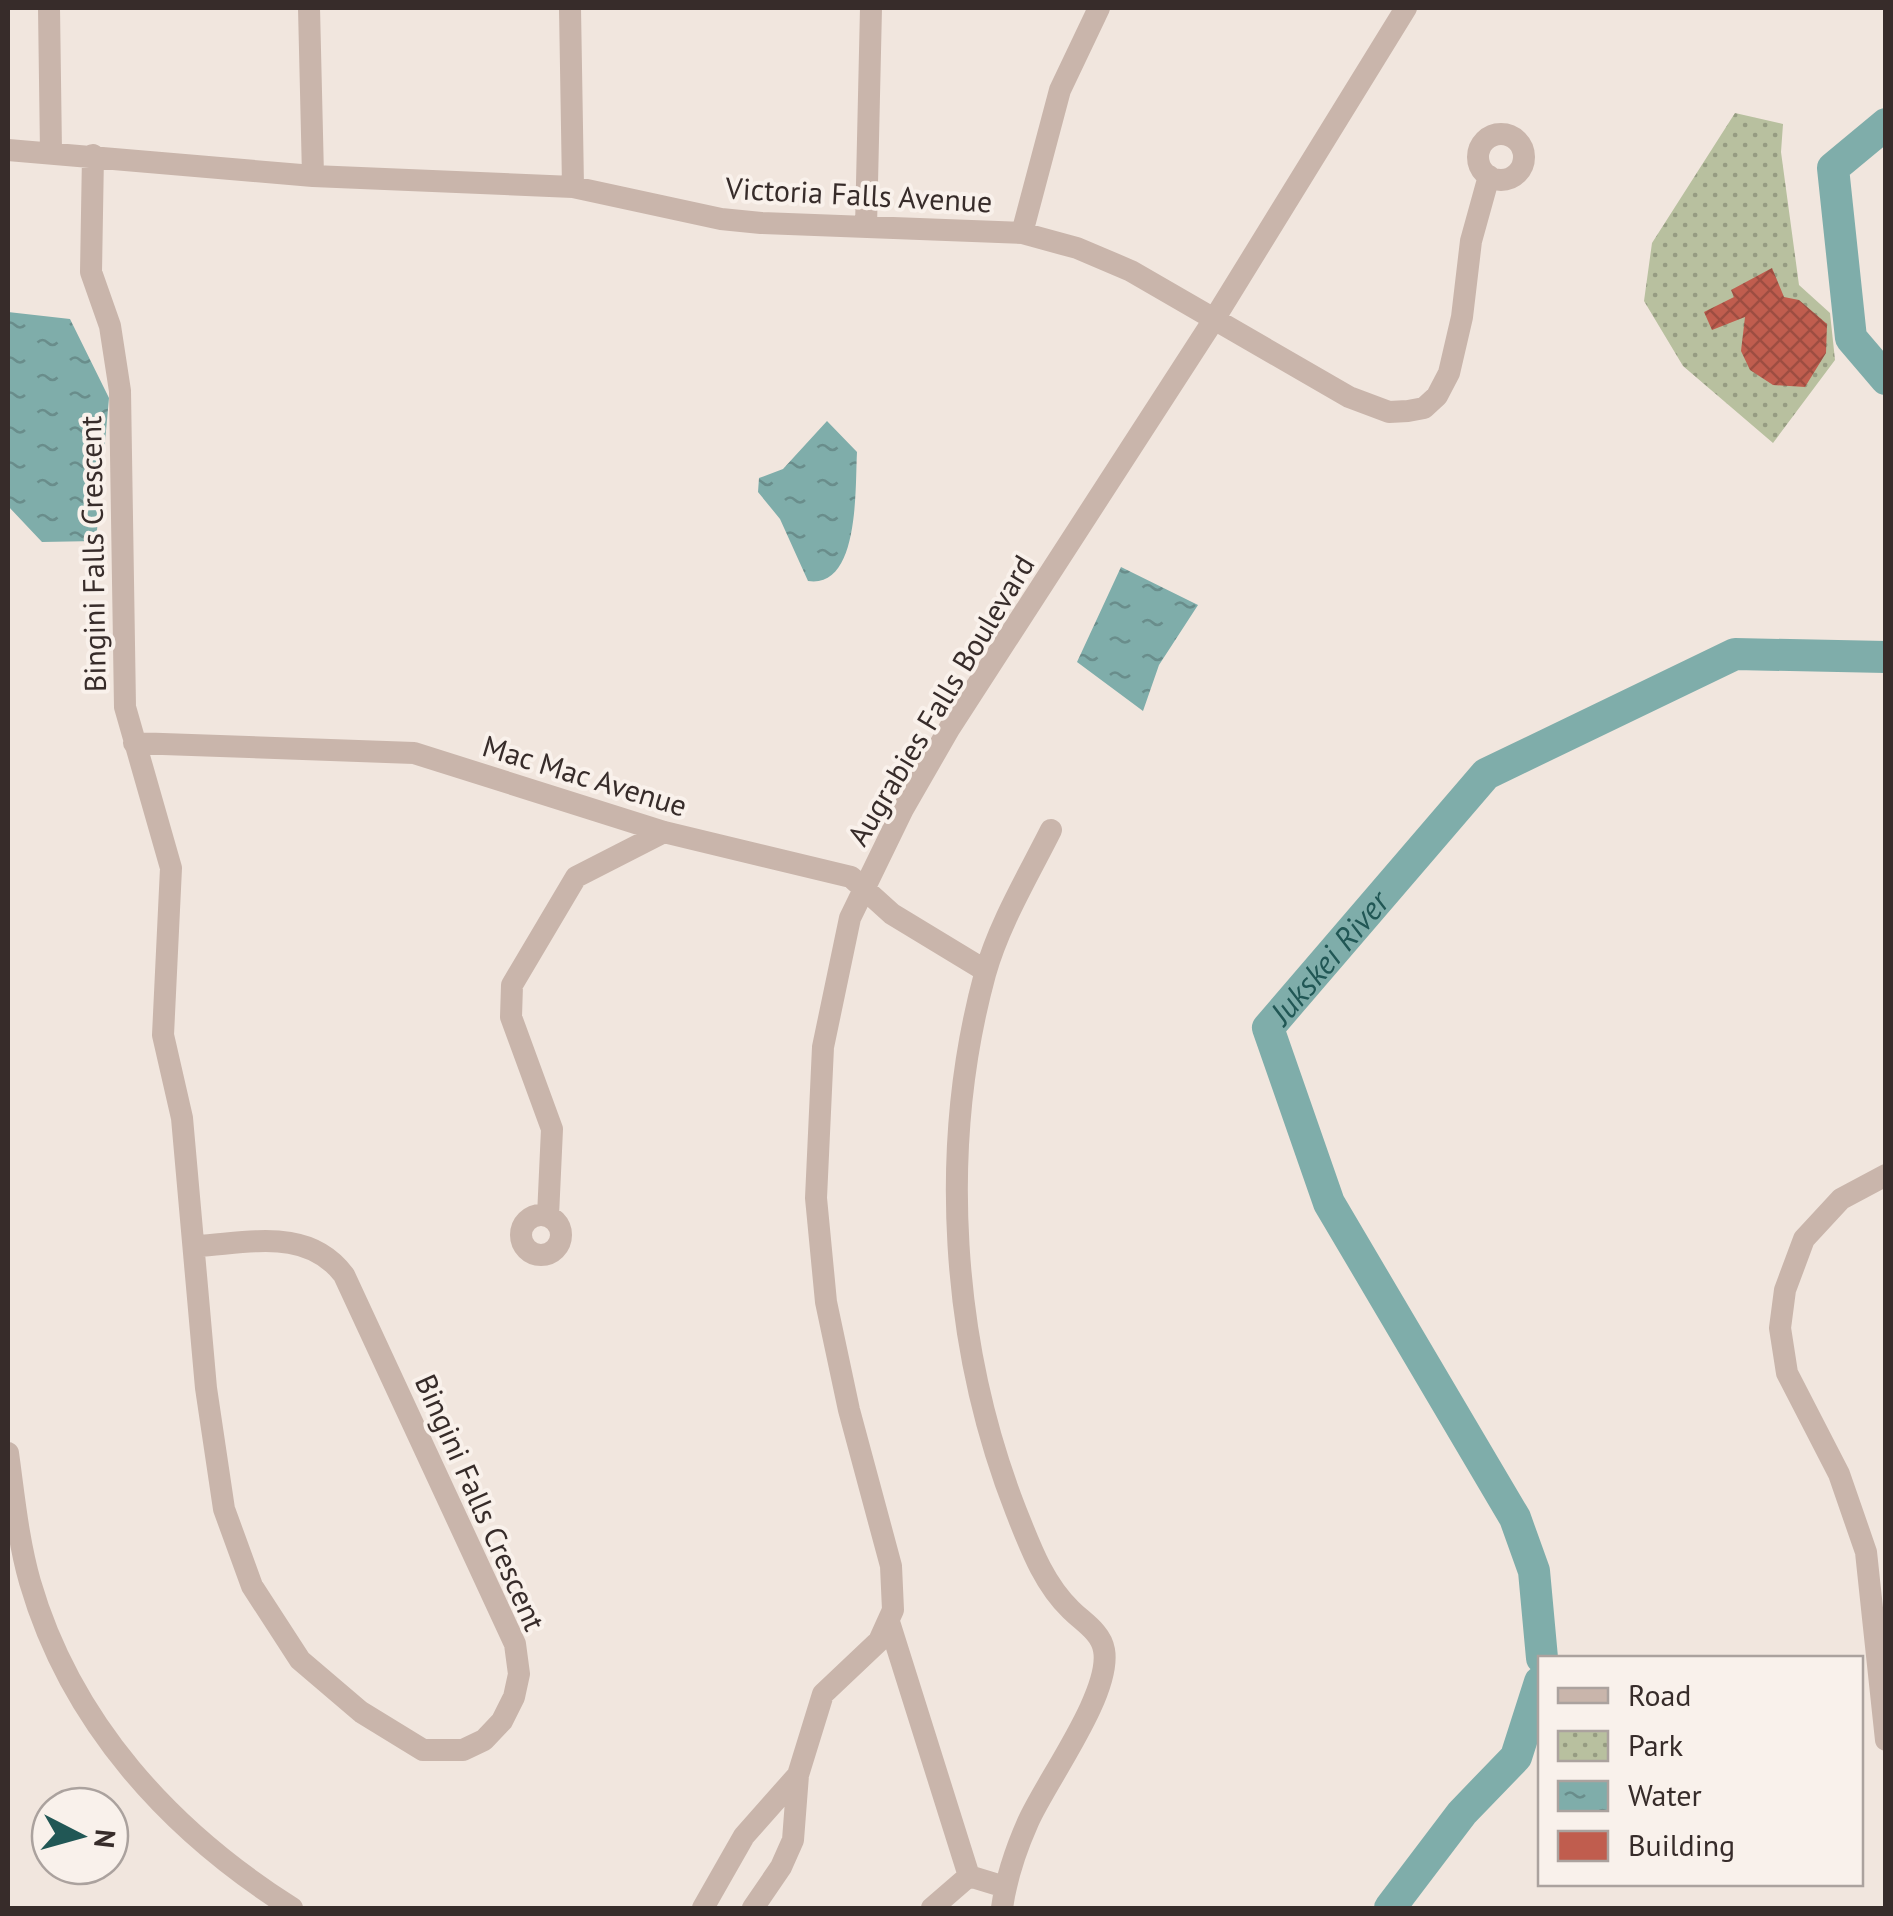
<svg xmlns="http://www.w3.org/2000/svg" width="1893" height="1916" font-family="'PT Sans',sans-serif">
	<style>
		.park { fill: url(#park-dots) }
		.water { fill: url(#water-ripples) }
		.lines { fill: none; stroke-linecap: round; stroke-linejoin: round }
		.river { stroke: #7fadaa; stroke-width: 32 }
		.building { fill: url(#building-cross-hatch) }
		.minor { stroke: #c9b5ab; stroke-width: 22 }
		.labels { text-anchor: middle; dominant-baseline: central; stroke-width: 8; stroke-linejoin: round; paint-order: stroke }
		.street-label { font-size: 30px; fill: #372c2a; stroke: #f9f1eb }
		.water-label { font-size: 32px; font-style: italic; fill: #215755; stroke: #f9f1eb }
	</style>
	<defs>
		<pattern id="park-dots" width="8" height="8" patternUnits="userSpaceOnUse" patternTransform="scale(2.5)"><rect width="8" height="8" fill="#b8c09f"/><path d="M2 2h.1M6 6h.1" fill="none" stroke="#969c82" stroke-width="1.8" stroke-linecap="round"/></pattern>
		<pattern id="water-ripples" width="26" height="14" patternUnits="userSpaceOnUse" patternTransform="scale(2.5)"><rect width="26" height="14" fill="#7fadaa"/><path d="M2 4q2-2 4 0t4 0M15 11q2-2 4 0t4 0" fill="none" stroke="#698d8b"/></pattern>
		<pattern id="building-cross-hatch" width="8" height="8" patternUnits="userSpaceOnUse" patternTransform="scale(2.5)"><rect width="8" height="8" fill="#c05d4e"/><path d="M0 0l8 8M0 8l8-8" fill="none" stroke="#9d4d41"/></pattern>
	</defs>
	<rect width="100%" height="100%" fill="#f1e6de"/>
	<path class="park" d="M 1735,113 L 1783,124 L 1781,152 L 1799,285 L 1830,313 L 1835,360 L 1773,443 L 1683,366 L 1644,301 L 1652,243 Z"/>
	<path class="water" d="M 8,312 L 70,319 L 109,398 L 96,541 L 42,542 L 8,506 Z
		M 827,421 L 857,452 C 855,487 860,589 808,581 L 780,519 L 758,492 L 759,478 L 783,469 Z
		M 1121,567 L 1198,605 L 1159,665 L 1143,711 L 1077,662 Z"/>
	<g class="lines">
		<g class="river">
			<path d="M 1886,124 L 1833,168 L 1851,338 L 1886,379"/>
			<path id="s1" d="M 1542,1658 L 1534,1571 L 1515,1518 L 1329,1203 L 1268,1028 L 1486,774 L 1735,654 L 1886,657"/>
			<path d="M 1390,1908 L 1462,1813 L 1516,1757 L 1540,1682"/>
		</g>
	</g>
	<path class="building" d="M 1772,268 L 1784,297 L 1799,300 L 1827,324 L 1826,353 L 1805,387 L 1773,385 L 1750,370 L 1741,351 L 1745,317 L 1712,330 L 1704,312 L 1734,297 L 1731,290 Z"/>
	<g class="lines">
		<path class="minor" d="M 49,8 L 51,152
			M 309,8 L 313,176
			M 570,8 L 573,187
			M1478 157a23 23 0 1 1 46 0a23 23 0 1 1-46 0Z
			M 8,150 L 313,176 L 573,187 L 721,219 L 761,223 L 1022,233 L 1077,248 L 1131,271 L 1349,397 L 1389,412 L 1408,411 L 1424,408 L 1437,396 L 1449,373 L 1462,317 L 1471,241 L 1489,176
			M 93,155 L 91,272 L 110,326 L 120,391 L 125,707 L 171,868 L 163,1035 L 182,1118 L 206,1388 L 224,1509 L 252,1586 L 300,1660 L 361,1712 L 423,1750 L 463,1750 L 484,1740 L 502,1721 L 514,1697 L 519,1674 L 515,1644 L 344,1275 C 308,1227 250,1243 197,1246
			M 866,227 L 871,8
			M 1022,233 L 1060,90 L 1099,8
			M 134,743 L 414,753 L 664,832 L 851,877 L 892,914 L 986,971
			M 1886,1175 L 1841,1199 L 1804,1239 L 1785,1290 L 1780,1328 L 1787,1373 L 1839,1474 L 1866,1552 L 1886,1740
			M521 1235a20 20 0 1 1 40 0a20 20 0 1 1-40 0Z
			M 548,1216 L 552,1129 L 511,1017 L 512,985 L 576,877 L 664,832
			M 8,1453 C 14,1496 18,1540 30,1582 C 71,1723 170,1831 292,1908
			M 890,1625 L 969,1876 L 1005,1887
			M 703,1908 L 744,1836 L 798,1775
			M 753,1908 L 781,1867 L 793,1840 L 798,1775 L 823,1694 L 879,1641 L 893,1610 L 891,1566 L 849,1410 L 826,1302 L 816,1198 L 823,1047 L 850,918 L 903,809 L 949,729 L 1213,321 L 1406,8
			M 932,1908 L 969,1876
			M 1002,1908 C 1006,1879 1016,1849 1028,1822 C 1046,1781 1112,1693 1104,1650 C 1101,1632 1083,1622 1071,1610 C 1043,1583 1030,1546 1016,1511 C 951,1345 938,1147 985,974 C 999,924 1028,876 1051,830"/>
	</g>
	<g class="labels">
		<g class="street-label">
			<text transform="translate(859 194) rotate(3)">Victoria Falls Avenue</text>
			<text transform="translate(92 554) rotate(-91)">Bingini Falls Crescent</text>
			<text transform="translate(940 700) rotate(-59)">Augrabies Falls Boulevard</text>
			<text transform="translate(585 775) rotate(17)">Mac Mac Avenue</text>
			<text transform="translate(481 1502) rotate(66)">Bingini Falls Crescent</text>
		</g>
		<g class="water-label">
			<text stroke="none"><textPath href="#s1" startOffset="788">Jukskei River</textPath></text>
		</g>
	</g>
	<rect width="1893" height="1916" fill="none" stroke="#372c2a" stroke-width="20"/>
	<rect x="1538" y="1656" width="325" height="230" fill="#f9f1eb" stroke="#aba29e" stroke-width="2.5"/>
	<rect x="1558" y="1688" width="50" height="15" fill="#c9b5ab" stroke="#aba29e" stroke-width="2.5"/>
	<text x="1628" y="1706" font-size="30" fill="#372c2a">Road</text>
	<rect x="1558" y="1731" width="50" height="30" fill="url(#park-dots)" stroke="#aba29e" stroke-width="2.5"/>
	<text x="1628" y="1756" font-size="30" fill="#372c2a">Park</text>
	<rect x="1558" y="1781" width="50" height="30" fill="url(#water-ripples)" stroke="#aba29e" stroke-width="2.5"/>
	<text x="1628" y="1806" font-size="30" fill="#372c2a">Water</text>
	<rect x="1558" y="1831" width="50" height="30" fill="#c05d4e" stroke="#aba29e" stroke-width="2.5"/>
	<text x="1628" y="1856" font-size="30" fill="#372c2a">Building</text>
	<g transform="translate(80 1836) rotate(96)"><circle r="48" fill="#f9f1eb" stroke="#aba29e" stroke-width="2.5"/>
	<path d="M0-8L18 38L0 25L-18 38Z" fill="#215755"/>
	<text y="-15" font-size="28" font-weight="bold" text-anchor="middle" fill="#372c2a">N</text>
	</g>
</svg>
